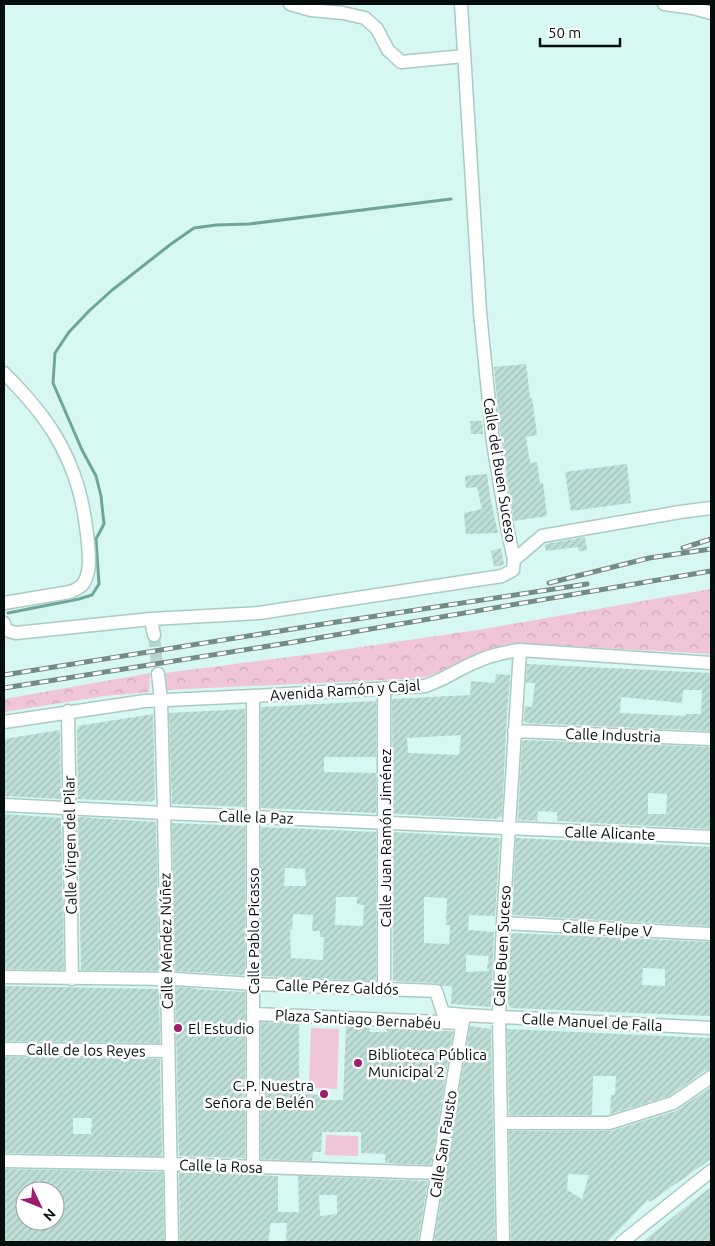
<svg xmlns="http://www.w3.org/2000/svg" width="715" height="1246" font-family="Ubuntu,sans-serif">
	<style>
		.park { fill: url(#park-crowns) }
		.garden { fill: #f0c5d8 }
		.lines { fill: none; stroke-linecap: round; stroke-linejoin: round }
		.stream { stroke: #70a49b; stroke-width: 3 }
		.building { fill: url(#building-hatch); fill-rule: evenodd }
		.minor-tunnel { stroke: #b7d5d0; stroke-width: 12; stroke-dasharray: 12 6; stroke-linecap: butt }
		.minor-casing { stroke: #aacac4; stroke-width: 15 }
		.minor { stroke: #fff; stroke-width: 12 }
		.rail-casing { stroke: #748b86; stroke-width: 5 }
		.rail { stroke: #fff; stroke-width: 3; stroke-dasharray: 9; stroke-linecap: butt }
		.poi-dot { fill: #9f1b6b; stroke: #fff; stroke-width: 2 }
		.labels { text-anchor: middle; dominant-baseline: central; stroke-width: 5; stroke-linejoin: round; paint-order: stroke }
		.street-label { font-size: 15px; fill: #040f0d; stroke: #fff }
		.poi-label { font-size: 15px; fill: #040f0d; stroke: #fff; text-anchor: start }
	</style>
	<defs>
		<pattern id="park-crowns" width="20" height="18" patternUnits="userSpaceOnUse" patternTransform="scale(1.25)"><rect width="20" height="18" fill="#f0c5d8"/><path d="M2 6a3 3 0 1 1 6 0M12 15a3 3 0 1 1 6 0" fill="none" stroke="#cca8b8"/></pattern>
		<pattern id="building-hatch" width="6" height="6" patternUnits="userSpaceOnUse" patternTransform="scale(1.25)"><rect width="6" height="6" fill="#beded8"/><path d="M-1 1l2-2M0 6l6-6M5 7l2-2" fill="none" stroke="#a2bdb8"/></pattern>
	</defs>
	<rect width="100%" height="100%" fill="#d7f8f2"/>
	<path class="park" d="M 711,589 L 711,654 L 517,643 L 490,649 L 440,672 L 422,678 L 167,690 L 165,673 L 320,653 L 484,629 Z
		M 150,673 L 149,692 L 105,696 L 4,712 L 4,699 Z"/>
	<path class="garden" d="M 311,1028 L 339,1029 L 337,1089 L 309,1088 Z
		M 326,1135 L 358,1136 L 358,1156 L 325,1155 Z"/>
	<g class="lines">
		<path class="stream" d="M 8,613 L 79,599 L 92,595 L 99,584 L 96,539 L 104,524 L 101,496 L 96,476 L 82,450 L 53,383 L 55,353 L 69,332 L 89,311 L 111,291 L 171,244 L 194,228 L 216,225 L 249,224 L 451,199"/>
	</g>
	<path class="building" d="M 526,364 L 530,398 L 532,398 L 537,435 L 526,437 L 530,463 L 537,462 L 540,483 L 543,483 L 547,516 L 514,521 L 500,432 L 494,367 Z
		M 470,421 L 482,421 L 483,434 L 471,434 Z
		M 627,464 L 631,503 L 571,511 L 565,472 Z
		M 487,474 L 490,497 L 498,533 L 466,534 L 464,513 L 482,509 L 477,487 L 466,488 L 465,476 Z
		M 585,537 L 587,550 L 579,551 L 578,547 L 546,551 L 545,544 L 546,544 Z
		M 501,548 L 504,565 L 494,567 L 491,551 Z
		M 527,664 L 711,673 L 711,731 L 526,723 L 524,720 L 525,706 L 532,707 L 535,683 L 526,683 ZM 683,690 L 702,690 L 701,714 L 686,714 L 686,716 L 620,713 L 621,697 L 682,703 Z
		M 496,674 L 510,675 L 506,730 L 502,816 L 497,819 L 395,814 L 393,812 L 392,699 L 470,695 L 471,681 L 495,683 ZM 461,735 L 459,755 L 408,753 L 407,738 Z
		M 376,701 L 376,757 L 324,757 L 324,772 L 376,773 L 376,813 L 261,808 L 261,707 Z
		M 245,709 L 245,807 L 172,804 L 169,713 Z
		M 153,714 L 155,798 L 154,800 L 150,802 L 78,799 L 77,730 L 78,726 Z
		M 60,730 L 61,799 L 4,796 L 4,739 Z
		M 524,740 L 711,747 L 711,829 L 557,821 L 557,812 L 538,811 L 537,821 L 518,820 L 522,741 ZM 648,793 L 667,794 L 666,814 L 648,814 Z
		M 4,814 L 61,818 L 64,970 L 4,969 Z
		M 78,817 L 156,822 L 159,971 L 81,970 Z
		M 172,823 L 245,826 L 245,975 L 175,971 Z
		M 261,827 L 376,832 L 376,981 L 261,976 ZM 285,868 L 305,869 L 306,886 L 284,886 ZM 336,897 L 357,897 L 357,904 L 364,905 L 363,926 L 335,925 ZM 293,914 L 313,915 L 312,931 L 320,931 L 320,937 L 324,937 L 323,960 L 291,958 L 290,930 L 292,930 Z
		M 392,832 L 500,838 L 495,916 L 469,915 L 468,930 L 494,932 L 491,1007 L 451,1004 L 452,986 L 442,986 L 436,983 L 393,981 ZM 424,897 L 447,898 L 446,925 L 450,925 L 449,944 L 424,943 ZM 466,955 L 489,956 L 487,968 L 489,971 L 466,972 Z
		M 516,838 L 711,847 L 711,926 L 512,915 Z
		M 514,933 L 711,942 L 711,1016 L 511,1008 L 508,1003 L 511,935 ZM 643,968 L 665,969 L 665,986 L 642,985 Z
		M 4,986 L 159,989 L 160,1043 L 4,1041 Z
		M 175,987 L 194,988 L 194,989 L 245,992 L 245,1158 L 179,1156 Z
		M 261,1022 L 299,1024 L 299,1094 L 325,1095 L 325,1100 L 343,1100 L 346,1026 L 370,1027 L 370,1032 L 387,1032 L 387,1028 L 453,1031 L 431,1165 L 385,1163 L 385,1154 L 361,1153 L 361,1132 L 322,1132 L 321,1152 L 313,1152 L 312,1161 L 261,1159 Z
		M 470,1026 L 491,1029 L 495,1242 L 434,1242 Z
		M 507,1029 L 711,1038 L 711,1069 L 706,1070 L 669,1096 L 610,1114 L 611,1095 L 615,1095 L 616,1076 L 593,1076 L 592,1115 L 509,1115 Z
		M 4,1057 L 160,1059 L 162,1156 L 5,1153 ZM 73,1118 L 92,1118 L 91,1134 L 73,1134 Z
		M 711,1087 L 711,1159 L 650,1202 L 648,1200 L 607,1242 L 511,1242 L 509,1131 L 611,1131 L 676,1111 ZM 568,1174 L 589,1175 L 582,1199 L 567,1190 Z
		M 4,1169 L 163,1172 L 164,1242 L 4,1242 ZM 25,1191 L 55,1191 L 55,1221 L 25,1221 Z
		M 179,1172 L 278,1176 L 278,1212 L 299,1212 L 298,1176 L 428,1181 L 418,1242 L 286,1242 L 287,1223 L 271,1223 L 268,1242 L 180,1242 ZM 319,1195 L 337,1195 L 337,1214 L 320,1216 Z
		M 711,1187 L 711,1242 L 642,1242 L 693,1201 Z"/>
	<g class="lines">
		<path class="minor-tunnel" d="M 154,635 L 158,674"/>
		<g class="minor-casing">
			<path id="minor" d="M 290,4 L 311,10 L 343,13 L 365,18 L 377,29 L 388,50 L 401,62 L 464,56
				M 664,4 L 693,8 L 711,13
				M 4,373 C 23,392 41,412 55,435 C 76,470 84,502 88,543 C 89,556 91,572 83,584 C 80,588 75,590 70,592 L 4,603
				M 514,560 L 542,536 L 680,512 L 711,508
				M 151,619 L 154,635
				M 4,623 L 5,628 L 9,631 L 16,633 L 151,619 L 259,613 L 502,576 L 513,570 L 514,560 L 507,527 L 493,443 L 480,312 L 461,4
				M 158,674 L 161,700 L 164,813 L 172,1242
				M 253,696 L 253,1167
				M 68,711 L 72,979
				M 4,722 L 145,701 L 253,696 L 425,686 C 444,680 460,668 478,661 C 491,655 505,652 520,650 L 711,663
				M 514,731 L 711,739
				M 4,805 L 164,813 L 711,837
				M 503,923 L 711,934
				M 4,977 L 175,979 L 254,984 L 436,991 L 443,1013 L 464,1015 L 711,1028
				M 384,989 L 384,688
				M 253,1014 L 462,1023
				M 4,1049 L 168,1051
				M 501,1123 L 609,1123 L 673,1103 L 711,1077
				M 4,1161 L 170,1164 L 438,1173
				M 426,1242 L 464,1015
				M 503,1242 L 499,1017 L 503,923 L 520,650
				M 622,1242 L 711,1171"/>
		</g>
		<use href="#minor" class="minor"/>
		<g class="rail-casing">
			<path id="rail" d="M 683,548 L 711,539
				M 549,583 L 649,558 L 711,549
				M 4,675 L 330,623 L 587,584
				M 4,688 L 288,643 L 711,571"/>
		</g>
		<use href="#rail" class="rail"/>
	</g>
	<g class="poi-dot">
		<circle cx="178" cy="1028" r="5"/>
		<circle cx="358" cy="1063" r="5"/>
		<circle cx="324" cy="1094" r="5"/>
	</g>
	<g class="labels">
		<g class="street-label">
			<text transform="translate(500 470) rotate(81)">Calle del Buen Suceso</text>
			<text transform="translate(345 690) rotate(-4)">Avenida Ramón y Cajal</text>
			<text transform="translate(613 735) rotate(2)">Calle Industria</text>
			<text transform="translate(256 817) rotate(2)">Calle la Paz</text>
			<text transform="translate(610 833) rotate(2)">Calle Alicante</text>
			<text transform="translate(385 838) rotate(-90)">Calle Juan Ramón Jiménez</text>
			<text transform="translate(70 845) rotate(-91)">Calle Virgen del Pilar</text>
			<text transform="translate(607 929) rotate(3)">Calle Felipe V</text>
			<text transform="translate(253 931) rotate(-90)">Calle Pablo Picasso</text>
			<text transform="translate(166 941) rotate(-91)">Calle Méndez Núñez</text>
			<text transform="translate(502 946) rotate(-87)">Calle Buen Suceso</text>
			<text transform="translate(337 987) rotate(2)">Calle Pérez Galdós</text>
			<text transform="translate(358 1019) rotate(3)">Plaza Santiago Bernabéu</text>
			<text transform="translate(592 1022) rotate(3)">Calle Manuel de Falla</text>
			<text transform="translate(86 1050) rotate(1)">Calle de los Reyes</text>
			<text transform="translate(443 1144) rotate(-81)">Calle San Fausto</text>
			<text transform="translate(221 1166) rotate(2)">Calle la Rosa</text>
		</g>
		<g class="poi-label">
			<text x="188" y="1028">El Estudio</text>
			<text x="368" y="1054">Biblioteca Pública<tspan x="368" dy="17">Municipal 2</tspan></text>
			<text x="314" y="1085" text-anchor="end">C.P. Nuestra<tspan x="314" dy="17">Señora de Belén</tspan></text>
		</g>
	</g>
	<rect width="715" height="1246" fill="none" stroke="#040f0d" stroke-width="10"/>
	<g transform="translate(40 1206) rotate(133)"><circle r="24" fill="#ffffff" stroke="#9b9f9e"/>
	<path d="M0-4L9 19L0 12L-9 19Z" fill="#9f1b6b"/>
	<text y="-8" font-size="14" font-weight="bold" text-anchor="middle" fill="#040f0d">N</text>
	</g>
	<path d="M540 38v8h80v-8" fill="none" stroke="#040f0d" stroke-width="2.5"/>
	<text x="548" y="38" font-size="15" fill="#040f0d" stroke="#ffffff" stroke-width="4" paint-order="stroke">50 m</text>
</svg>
